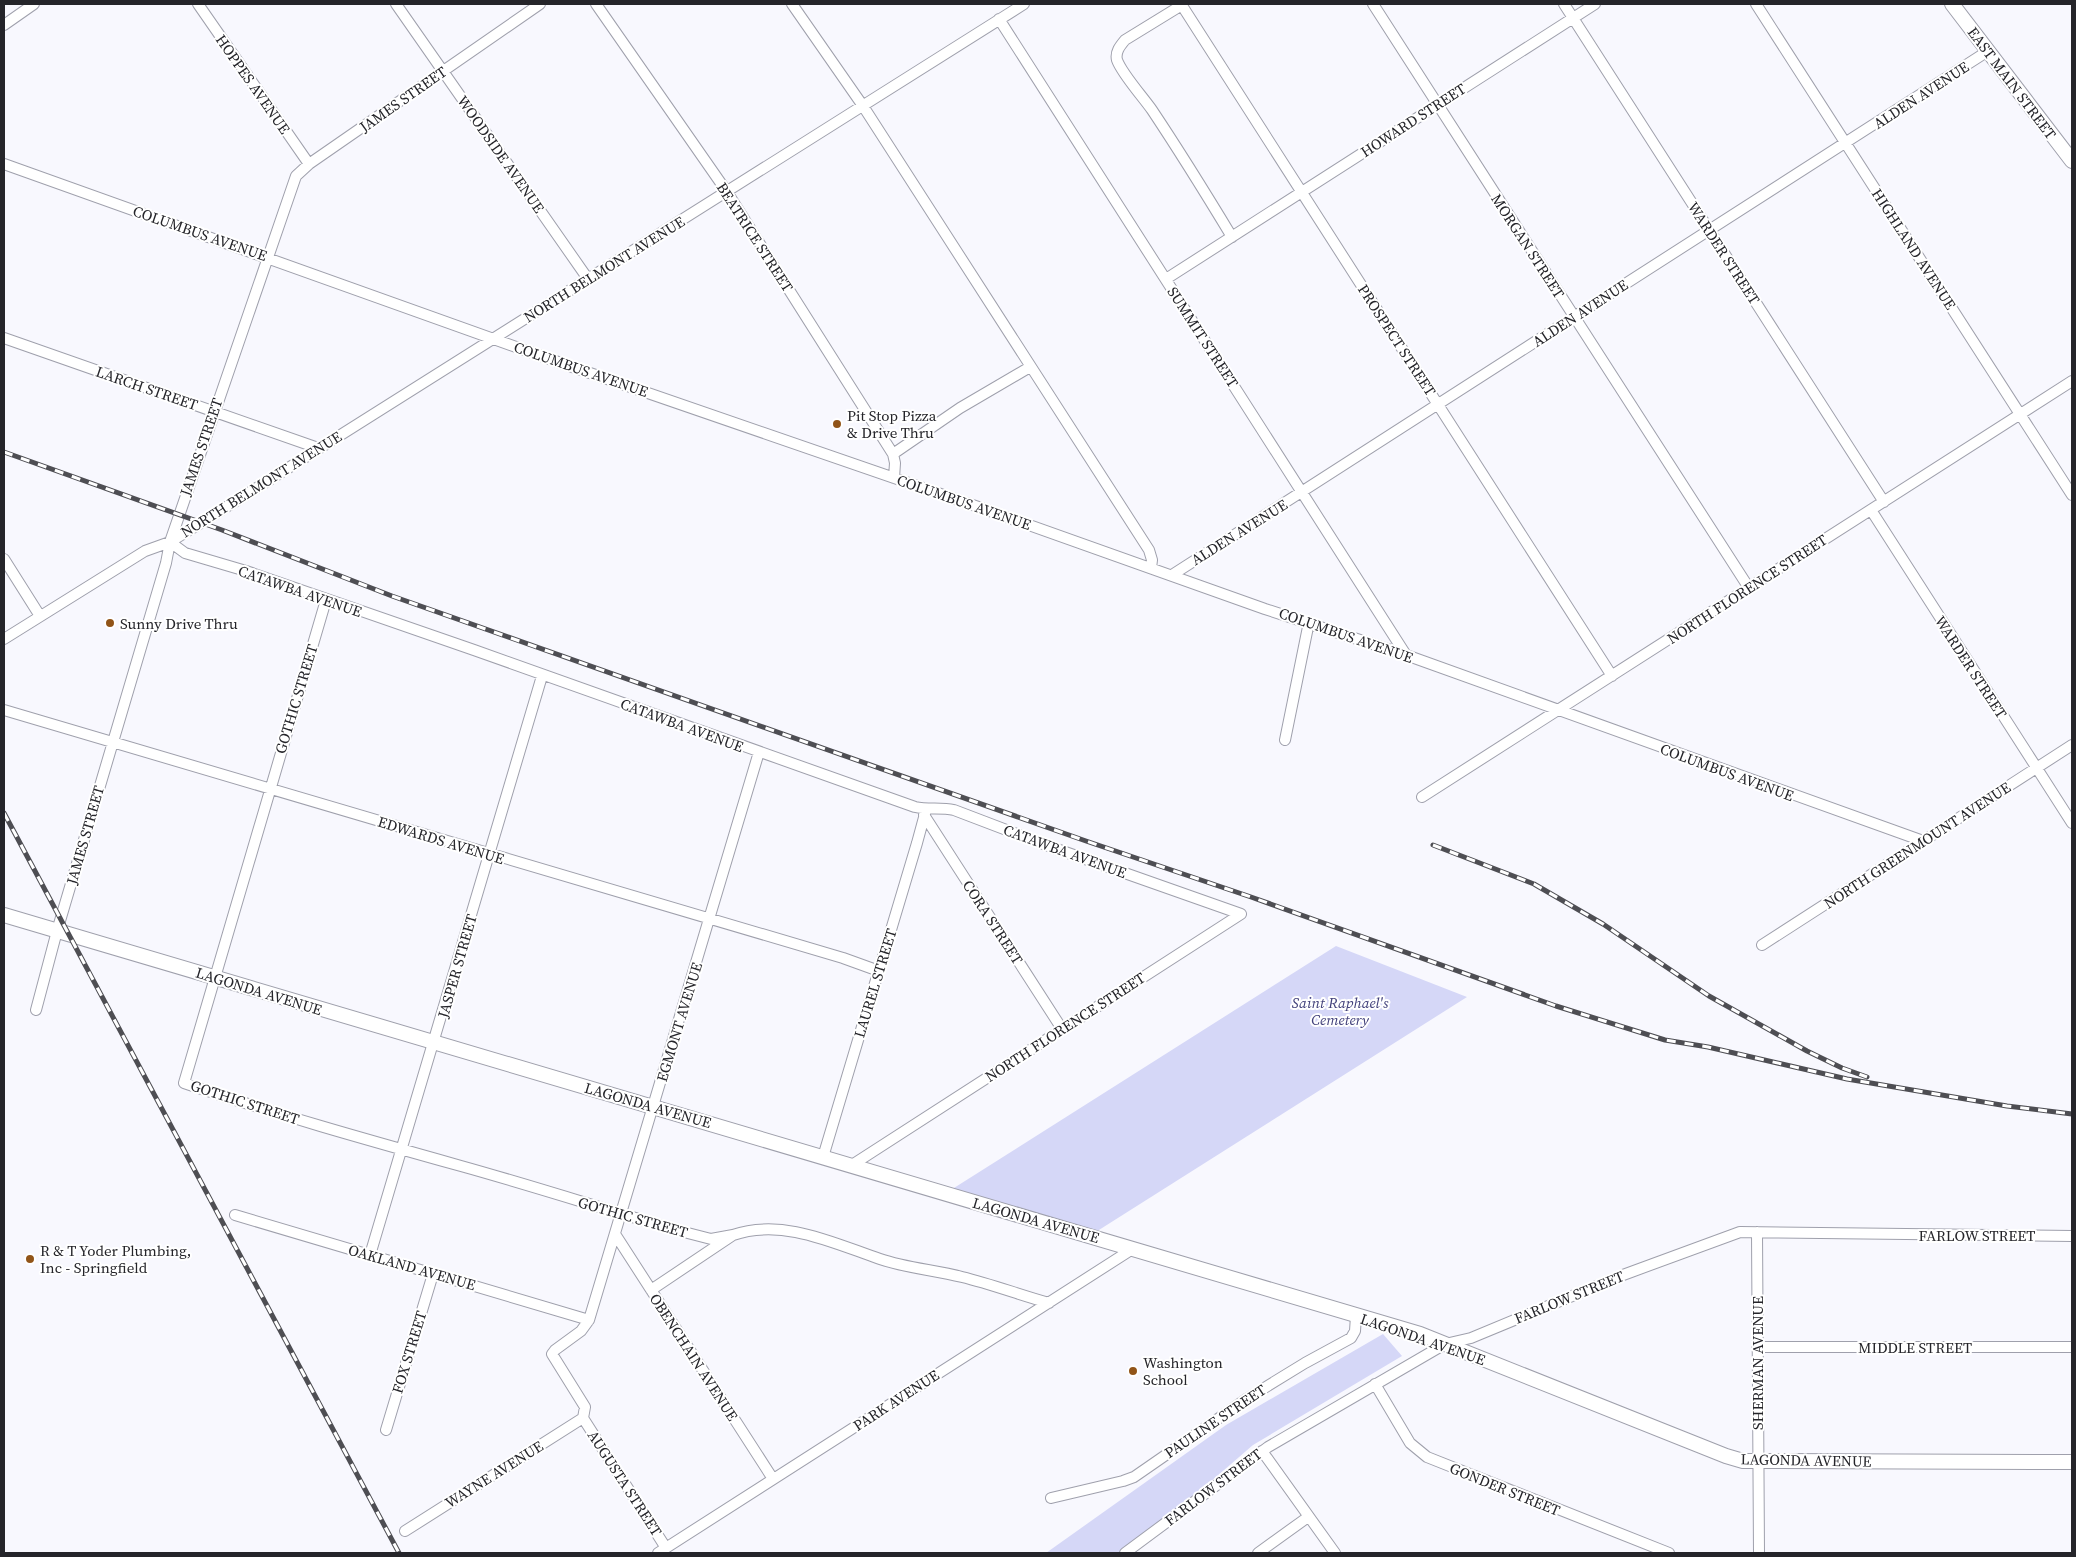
<svg xmlns="http://www.w3.org/2000/svg" width="2076" height="1557" font-family="'Source Serif 4',serif">
	<style>
		.green { fill: #d5d7f7 }
		.lines { fill: none; stroke-linecap: round; stroke-linejoin: round }
		.minor-casing { stroke: #9fa0ac; stroke-width: 12 }
		.major-casing { stroke: #9fa0ac; stroke-width: 16 }
		.minor { stroke: #fff; stroke-width: 10 }
		.major { stroke: #fff; stroke-width: 14 }
		.rail-casing { stroke: #4e4e53; stroke-width: 5 }
		.rail { stroke: #fff; stroke-width: 3; stroke-dasharray: 9; stroke-linecap: butt }
		.poi-dot { fill: #915418; stroke: #fff; stroke-width: 2 }
		.labels { text-anchor: middle; dominant-baseline: central; stroke-width: 4; stroke-linejoin: round; paint-order: stroke }
		.street-label { font-size: 15px; fill: #25252a; stroke: #fff }
		.poi-label { font-size: 15px; fill: #25252a; stroke: #fff; text-anchor: start }
		.park-label { font-size: 15px; font-style: italic; fill: #41407a; stroke: #fff }
	</style>
	<rect width="100%" height="100%" fill="#f8f8fe"/>
	<path class="green" d="M 1336,946 L 1467,997 L 1091,1235 L 946,1193 Z
		M 1383,1334 L 1402,1356 L 1253,1445 L 1128,1553 L 1046,1553 L 1226,1425 Z"/>
	<g class="lines">
		<g class="minor-casing">
			<path id="minor" d="M 198,4 L 309,164
				M 396,4 L 588,279
				M 596,4 L 727,192 L 893,454 L 895,463 L 894,478
				M 792,4 L 863,106 L 1149,550 L 1152,560 L 1151,568
				M 1181,4 L 1612,676
				M 1373,4 L 1749,588
				M 1564,4 L 1884,502
				M 1756,4 L 2072,495
				M 1182,5 L 1125,40 C 1120,46 1115,52 1117,60 C 1122,74 1143,97 1152,110 C 1180,152 1206,194 1232,237
				M 999,19 L 1406,655
				M 4,25 L 34,4
				M 4,164 L 558,362 L 987,510 L 1265,609 L 1406,655 L 1923,841
				M 1166,279 L 1595,4
				M 4,338 L 318,448
				M 893,454 L 960,408 L 1030,367
				M 1871,510 L 2072,823
				M 170,542 L 185,553 L 246,571 L 474,650 L 915,807 C 928,810 941,807 954,810 L 1051,847 L 1241,914 L 852,1165
				M 4,559 L 40,616
				M 1172,575 L 1988,51
				M 326,600 L 184,1083 C 275,1114 368,1140 461,1166 C 533,1186 604,1209 676,1230 L 711,1239 L 733,1235
				M 4,639 L 145,551 L 170,542 L 201,523 L 1024,4
				M 4,710 L 843,958 L 879,971
				M 1285,740 L 1309,622
				M 1422,797 L 2072,381
				M 924,815 L 1062,1029
				M 1762,945 L 2072,745
				M 36,1010 L 57,931 L 166,563 L 170,542 L 296,176 L 309,164 L 540,4
				M 823,1157 L 917,843 L 926,810
				M 235,1215 L 589,1320
				M 1757,1232 L 1759,1553
				M 615,1234 L 773,1479
				M 370,1255 L 542,676
				M 651,1290 L 733,1235 C 783,1218 833,1243 880,1259 C 906,1268 935,1270 962,1277 C 991,1284 1020,1295 1049,1303
				M 1757,1347 L 2072,1347
				M 1375,1384 L 1410,1443 L 1427,1457 L 1669,1553
				M 583,1418 L 585,1407 L 552,1354 L 555,1350 L 581,1331 L 589,1320 L 759,752
				M 583,1418 L 666,1548
				M 386,1430 L 433,1274
				M 1262,1451 L 1335,1553
				M 1051,1498 L 1123,1481 L 1134,1477 L 1248,1398 L 1305,1363 L 1351,1338 L 1355,1331 L 1356,1316
				M 405,1531 L 583,1418
				M 658,1553 L 1134,1248
				M 1125,1553 L 1268,1447 L 1445,1344 L 1471,1338 L 1623,1275 L 1740,1232 L 2072,1236
				M 1258,1553 L 1308,1517"/>
		</g>
		<g class="major-casing">
			<path id="major" d="M 1952,4 L 2072,161
				M 4,915 L 1420,1334 L 1726,1456 L 1743,1461 L 2072,1462"/>
		</g>
		<use href="#minor" class="minor"/>
		<use href="#major" class="major"/>
		<g class="rail-casing">
			<path id="rail" d="M 4,452 L 222,530 L 392,596 L 1086,841 L 1251,897 L 1556,1006 L 1665,1040 L 1708,1047 L 1847,1079 L 2007,1106 L 2072,1114
				M 4,813 L 399,1553
				M 1433,845 L 1534,884 L 1603,924 L 1709,996 L 1807,1051 L 1842,1068 L 1867,1077"/>
		</g>
		<use href="#rail" class="rail"/>
	</g>
	<g class="poi-dot">
		<circle cx="837" cy="424" r="5"/>
		<circle cx="110" cy="623" r="5"/>
		<circle cx="30" cy="1259" r="5"/>
		<circle cx="1133" cy="1371" r="5"/>
	</g>
	<g class="labels">
		<g class="street-label">
			<text transform="translate(2012 83) rotate(53)">EAST MAIN STREET</text>
			<text transform="translate(253 84) rotate(55)">HOPPES AVENUE</text>
			<text transform="translate(1921 95) rotate(-33)">ALDEN AVENUE</text>
			<text transform="translate(403 99) rotate(-35)">JAMES STREET</text>
			<text transform="translate(1413 120) rotate(-33)">HOWARD STREET</text>
			<text transform="translate(501 154) rotate(55)">WOODSIDE AVENUE</text>
			<text transform="translate(200 233) rotate(19)">COLUMBUS AVENUE</text>
			<text transform="translate(755 237) rotate(57)">BEATRICE STREET</text>
			<text transform="translate(1528 246) rotate(57)">MORGAN STREET</text>
			<text transform="translate(1914 249) rotate(57)">HIGHLAND AVENUE</text>
			<text transform="translate(1724 253) rotate(57)">WARDER STREET</text>
			<text transform="translate(604 269) rotate(-32)">NORTH BELMONT AVENUE</text>
			<text transform="translate(1580 313) rotate(-33)">ALDEN AVENUE</text>
			<text transform="translate(1203 337) rotate(57)">SUMMIT STREET</text>
			<text transform="translate(1397 340) rotate(57)">PROSPECT STREET</text>
			<text transform="translate(581 369) rotate(19)">COLUMBUS AVENUE</text>
			<text transform="translate(147 388) rotate(19)">LARCH STREET</text>
			<text transform="translate(201 447) rotate(-71)">JAMES STREET</text>
			<text transform="translate(261 484) rotate(-32)">NORTH BELMONT AVENUE</text>
			<text transform="translate(964 502) rotate(19)">COLUMBUS AVENUE</text>
			<text transform="translate(1239 532) rotate(-32)">ALDEN AVENUE</text>
			<text transform="translate(1747 589) rotate(-33)">NORTH FLORENCE STREET</text>
			<text transform="translate(300 591) rotate(19)">CATAWBA AVENUE</text>
			<text transform="translate(1346 635) rotate(19)">COLUMBUS AVENUE</text>
			<text transform="translate(1971 667) rotate(57)">WARDER STREET</text>
			<text transform="translate(296 699) rotate(-73)">GOTHIC STREET</text>
			<text transform="translate(682 725) rotate(20)">CATAWBA AVENUE</text>
			<text transform="translate(1727 772) rotate(20)">COLUMBUS AVENUE</text>
			<text transform="translate(85 835) rotate(-74)">JAMES STREET</text>
			<text transform="translate(441 840) rotate(17)">EDWARDS AVENUE</text>
			<text transform="translate(1917 845) rotate(-33)">NORTH GREENMOUNT AVENUE</text>
			<text transform="translate(1065 851) rotate(20)">CATAWBA AVENUE</text>
			<text transform="translate(993 922) rotate(57)">CORA STREET</text>
			<text transform="translate(457 966) rotate(-74)">JASPER STREET</text>
			<text transform="translate(875 983) rotate(-73)">LAUREL STREET</text>
			<text transform="translate(259 991) rotate(17)">LAGONDA AVENUE</text>
			<text transform="translate(679 1022) rotate(-73)">EGMONT AVENUE</text>
			<text transform="translate(1065 1027) rotate(-33)">NORTH FLORENCE STREET</text>
			<text transform="translate(245 1102) rotate(18)">GOTHIC STREET</text>
			<text transform="translate(648 1105) rotate(16)">LAGONDA AVENUE</text>
			<text transform="translate(633 1217) rotate(16)">GOTHIC STREET</text>
			<text transform="translate(1036 1220) rotate(16)">LAGONDA AVENUE</text>
			<text x="1977" y="1235">FARLOW STREET</text>
			<text transform="translate(412 1267) rotate(16)">OAKLAND AVENUE</text>
			<text transform="translate(1569 1297) rotate(-22)">FARLOW STREET</text>
			<text transform="translate(1423 1339) rotate(19)">LAGONDA AVENUE</text>
			<text x="1915" y="1347">MIDDLE STREET</text>
			<text transform="translate(409 1352) rotate(-73)">FOX STREET</text>
			<text transform="translate(694 1357) rotate(57)">OBENCHAIN AVENUE</text>
			<text transform="translate(1757 1363) rotate(-90)">SHERMAN AVENUE</text>
			<text transform="translate(896 1400) rotate(-33)">PARK AVENUE</text>
			<text transform="translate(1215 1421) rotate(-34)">PAULINE STREET</text>
			<text transform="translate(1806 1460) rotate(1)">LAGONDA AVENUE</text>
			<text transform="translate(494 1474) rotate(-32)">WAYNE AVENUE</text>
			<text transform="translate(625 1483) rotate(57)">AUGUSTA STREET</text>
			<text transform="translate(1213 1487) rotate(-37)">FARLOW STREET</text>
			<text transform="translate(1505 1489) rotate(22)">GONDER STREET</text>
		</g>
		<g class="poi-label">
			<text x="847" y="415">Pit Stop Pizza<tspan x="847" dy="17">&amp; Drive Thru</tspan></text>
			<text x="120" y="623">Sunny Drive Thru</text>
			<text x="40" y="1250">R &amp; T Yoder Plumbing,<tspan x="40" dy="17">Inc - Springfield</tspan></text>
			<text x="1143" y="1362">Washington<tspan x="1143" dy="17">School</tspan></text>
		</g>
		<g class="park-label">
			<text x="1340" y="1002">Saint Raphael's<tspan x="1340" dy="17">Cemetery</tspan></text>
		</g>
	</g>
	<rect width="2076" height="1557" fill="none" stroke="#25252a" stroke-width="10"/>
</svg>
